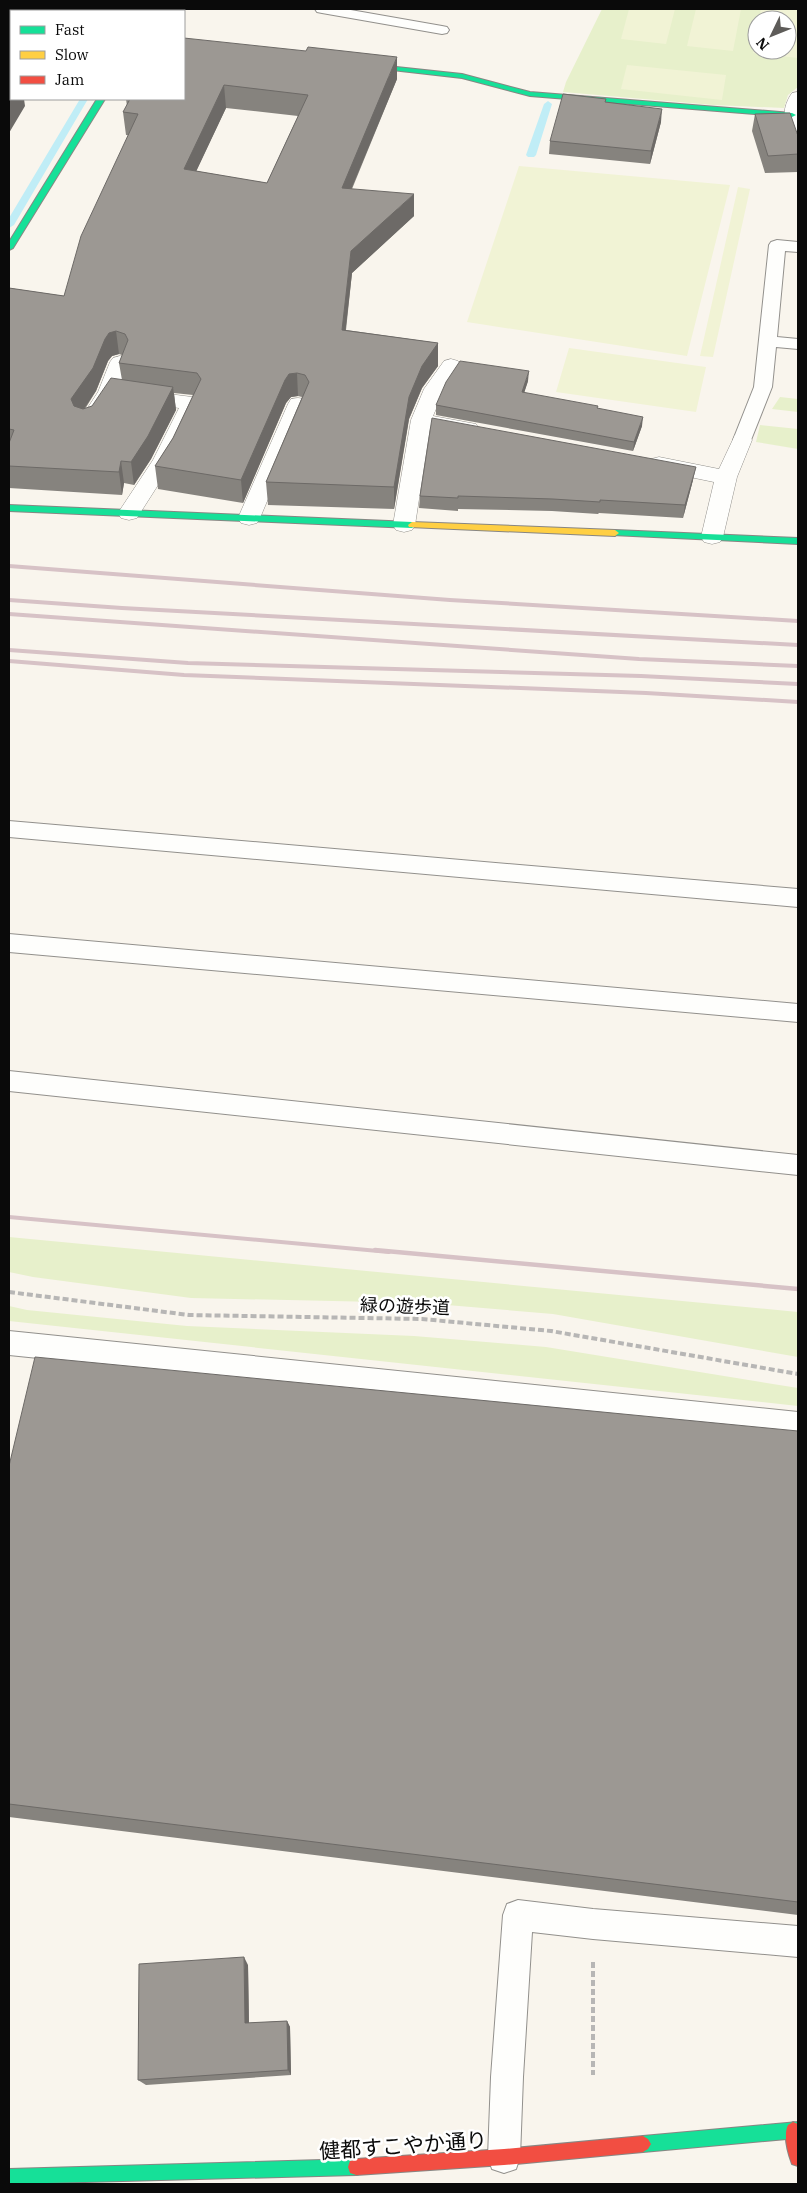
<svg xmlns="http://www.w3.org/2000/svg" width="807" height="2193" font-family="'IBM Plex Serif','Noto Sans JP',serif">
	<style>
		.green { fill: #e7f0cb; fill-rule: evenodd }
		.pitch { fill: #f1f3d5 }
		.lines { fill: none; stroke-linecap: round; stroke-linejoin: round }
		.stream { fill: #c0edf6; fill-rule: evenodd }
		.lane-casing { stroke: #92908c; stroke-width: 2 }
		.street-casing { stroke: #92908c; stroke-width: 1 }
		.fast-casing { stroke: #888683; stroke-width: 2 }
		.slow-casing { stroke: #888683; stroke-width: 2 }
		.jam-casing { stroke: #888683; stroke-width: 2 }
		.path { stroke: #b7b6b5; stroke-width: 4; stroke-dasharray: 6 3; stroke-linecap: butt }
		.lane { fill: #fefefc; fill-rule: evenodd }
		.street { fill: #fefefc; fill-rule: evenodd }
		.fast { fill: #16e098; fill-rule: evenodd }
		.slow { fill: #ffcf43; fill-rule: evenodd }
		.jam { fill: #f24e42; fill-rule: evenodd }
		.rail-far1 { stroke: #d7c2c6; stroke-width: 4 }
		.rail { stroke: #d7c2c6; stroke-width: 4.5 }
		.wall { fill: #86837e; fill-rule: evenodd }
		.shaded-wall { fill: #6d6a67 }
		.building { fill: #9c9893; stroke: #6d6a67; fill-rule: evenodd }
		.labels { text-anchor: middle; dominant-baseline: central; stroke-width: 5; stroke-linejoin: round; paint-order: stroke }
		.street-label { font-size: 18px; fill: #0a0a0a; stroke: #fff }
		.near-street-label { font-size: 21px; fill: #0a0a0a; stroke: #fff }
	</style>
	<rect width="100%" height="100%" fill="#f9f5ed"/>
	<path class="green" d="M 602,9 L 798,9 L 798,87 L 788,95 L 784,108 L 713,105 L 563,92 L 566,82 ZM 757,20 L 787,20 L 787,50 L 757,50 Z
		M 780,397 L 798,399 L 798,412 L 772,409 Z
		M 760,425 L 798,429 L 798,449 L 756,442 Z
		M 9,1237 L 798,1312 L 798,1357 L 553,1314 L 423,1303 L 191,1298 L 33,1277 L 9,1272 Z
		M 9,1306 L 27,1310 L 187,1326 L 414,1336 L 546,1347 L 798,1388 L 798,1406 L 9,1321 Z"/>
	<path class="pitch" d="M 629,9 L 675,9 L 666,44 L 621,39 Z
		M 696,9 L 741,9 L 733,51 L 687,46 Z
		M 761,9 L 798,9 L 798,58 L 753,53 L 757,30 L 757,50 L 787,50 L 787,20 L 759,20 Z
		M 627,65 L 726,75 L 722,100 L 621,89 Z
		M 519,166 L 730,185 L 687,356 L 467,322 Z
		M 738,187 L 750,189 L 713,357 L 700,356 Z
		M 569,348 L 706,367 L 696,412 L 556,392 Z"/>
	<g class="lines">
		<path class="stream" d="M 134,9 L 142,9 L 141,11 L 133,11 Z
			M 80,99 L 88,99 L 14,225 L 9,228 L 9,218 Z
			M 548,101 L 552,104 L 536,155 L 534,157 L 528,157 L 526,155 L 544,104 Z"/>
		<g class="lane-casing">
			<path id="lane" d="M 315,9 L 345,9 L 442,26 L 447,27 L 449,30 L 447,33 L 442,34 L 322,13 L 317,12 Z
				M 777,240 L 798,242 L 798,252 L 785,251 L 777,337 L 798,339 L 798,349 L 776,347 L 772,387 L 751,440 L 748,444 L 742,446 L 736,444 L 733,440 L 754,387 L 769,245 L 771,242 Z
				M 9,821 L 798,889 L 798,907 L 9,837 Z
				M 9,934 L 798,1004 L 798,1022 L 9,952 Z
				M 9,1071 L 798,1155 L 798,1175 L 9,1091 Z
				M 9,1331 L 798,1412 L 798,1436 L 9,1355 Z
				M 518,1900 L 593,1909 L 798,1926 L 798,1957 L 593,1939 L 532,1932 L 523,2077 L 520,2157 L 516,2169 L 504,2173 L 492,2169 L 488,2157 L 491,2077 L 503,1915 L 507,1904 Z"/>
		</g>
		<g class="street-casing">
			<path id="street" d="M 147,9 L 164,9 L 163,11 L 146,11 Z
				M 9,32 L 11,32 L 11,42 L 9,42 Z
				M 798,92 L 798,137 L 792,136 C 782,122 782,107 792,93 Z
				M 120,356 L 127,358 L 130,362 L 118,392 L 102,417 L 95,419 L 88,417 L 85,412 L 98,392 L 110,362 L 113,358 Z
				M 451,359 L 458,361 L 461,365 L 444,390 L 433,416 L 476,424 L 479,429 L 476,434 L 469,436 L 430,428 L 415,525 L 412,530 L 404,532 L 396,530 L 393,525 L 411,420 L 424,389 L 444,361 Z
				M 138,390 L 192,397 L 199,398 L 202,403 L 174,460 L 137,518 L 129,520 L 121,518 L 118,513 L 153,460 L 179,408 L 131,401 L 128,396 L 131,391 Z
				M 298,398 L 305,399 L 308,404 L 260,518 L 257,523 L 249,525 L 241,523 L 238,518 L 288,404 L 291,399 Z
				M 742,433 L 749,435 L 752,440 L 737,477 L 723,537 L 720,542 L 712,544 L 704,542 L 701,537 L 714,482 L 651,469 L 648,464 L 651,459 L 659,457 L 719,469 L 735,435 Z"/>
		</g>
		<g class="fast-casing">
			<path id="fast" d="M 359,63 L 462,74 L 530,92 L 792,113 L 796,115 L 792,117 L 530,96 L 462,78 L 357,66 L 355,65 Z
				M 97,99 L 105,99 L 13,248 L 9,250 L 9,242 Z
				M 9,505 L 412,522 L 416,525 L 412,528 L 9,511 Z
				M 615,530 L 798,538 L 798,544 L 612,535 L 612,531 Z
				M 798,2122 L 798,2138 L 643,2152 L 638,2149 L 635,2144 L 638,2139 L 643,2136 Z
				M 356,2159 L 362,2161 L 364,2167 L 362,2173 L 356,2175 L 9,2184 L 9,2169 Z"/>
		</g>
		<g class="slow-casing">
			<path id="slow" d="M 412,522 L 615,530 L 619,533 L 615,536 L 409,527 L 408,525 Z"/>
		</g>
		<g class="jam-casing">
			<path id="jam" d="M 793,2122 L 798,2124 L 798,2166 L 792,2164 C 788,2153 783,2135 788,2125 Z
				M 643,2136 L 648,2139 L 651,2144 L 648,2149 L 643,2152 L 504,2165 L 356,2175 L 350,2173 L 348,2167 L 350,2161 L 356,2159 L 504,2149 Z"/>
		</g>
		<path class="path" d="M 9,1292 L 189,1315 L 422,1319 L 551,1331 L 798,1374
			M 593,1962 L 593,2075"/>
		<use href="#lane" class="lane"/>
		<use href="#street" class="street"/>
		<use href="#fast" class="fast"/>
		<use href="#slow" class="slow"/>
		<use href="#jam" class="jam"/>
		<path class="rail-far1" d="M 9,566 L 450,600 L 798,621
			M 9,600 L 122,608 L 798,645
			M 9,614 L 639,659 L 798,666
			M 9,650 L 188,663 L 641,676 L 798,684
			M 9,661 L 184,675 L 646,693 L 798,702
			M 9,1217 L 389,1252"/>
		<path class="rail" d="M 375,1250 L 798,1289"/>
	</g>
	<path class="wall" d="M 9,9 L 97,9 L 96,11 L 11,11 L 11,28 L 9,31 Z
		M 184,38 L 397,79 L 352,189 L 414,216 L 352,273 L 346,330 L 438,343 L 438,366 L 422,388 L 409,419 L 394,509 L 268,505 L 266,482 L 302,397 L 298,396 L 291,397 L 286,403 L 243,503 L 158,489 L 155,466 L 173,438 L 193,395 L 174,393 L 176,410 L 151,459 L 134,485 L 124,483 L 122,495 L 9,488 L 9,288 L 64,296 L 128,135 L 126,135 L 123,112 L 127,106 L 126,99 L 184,99 ZM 226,108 L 298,116 L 267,183 L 196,171 ZM 119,354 L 122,355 L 119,363 L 122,380 L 92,406 L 85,409 L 96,391 L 108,361 L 112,356 Z
		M 605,102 L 661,122 L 650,164 L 549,154 L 550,141 Z
		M 755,114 L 798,136 L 798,172 L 765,173 L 752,131 Z
		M 528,381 L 524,393 L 597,408 L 642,426 L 633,451 L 436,415 L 436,405 Z
		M 693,480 L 683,518 L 599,513 L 598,514 L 552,511 L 458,509 L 458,511 L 419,508 L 420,496 Z
		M 798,1431 L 798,1915 L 9,1817 L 9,1466 Z
		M 248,1965 L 249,2023 L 287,2021 L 290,2027 L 291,2075 L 146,2085 L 138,2080 Z"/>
	<path class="shaded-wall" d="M 9,9 L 11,9 L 11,28 L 9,31 Z
		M 82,9 L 97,9 L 96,11 L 82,11 Z
		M 397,57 L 397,79 L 342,211 L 342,188 Z
		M 224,85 L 226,108 L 187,191 L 184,169 Z
		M 11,95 L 11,99 L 24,99 L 25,106 L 9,133 L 9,99 Z
		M 662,109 L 661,122 L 650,164 L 651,151 Z
		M 414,194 L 414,216 L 352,273 L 343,352 L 342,330 L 351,251 Z
		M 116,331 L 119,354 L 112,356 L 108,361 L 96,391 L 75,422 L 71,399 L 105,339 L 109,333 Z
		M 438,343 L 438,366 L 422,388 L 409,419 L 394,509 L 394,487 L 409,397 L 422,366 Z
		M 529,371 L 528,381 L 521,402 L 522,392 Z
		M 297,373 L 298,396 L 291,397 L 286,403 L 243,503 L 241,480 L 285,380 L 289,374 Z
		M 173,387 L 176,410 L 151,459 L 134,485 L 131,462 Z
		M 643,417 L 642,426 L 633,451 L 634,442 Z
		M 121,461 L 124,483 L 122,495 L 119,472 Z
		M 696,467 L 693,480 L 683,518 L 685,505 Z
		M 244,1957 L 248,1965 L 249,2030 L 245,2023 Z
		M 287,2021 L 290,2027 L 291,2075 L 288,2070 Z"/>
	<path class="building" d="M 184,38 L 306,51 L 308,47 L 397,57 L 342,188 L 414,194 L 351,251 L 342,330 L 438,343 L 422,366 L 409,397 L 394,487 L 266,482 L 309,382 L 305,375 L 297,373 L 289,374 L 285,380 L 241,480 L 155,466 L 173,438 L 201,379 L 197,373 L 119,363 L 128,340 L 125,334 L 116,331 L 109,333 L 105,339 L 93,368 L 71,399 L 74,406 L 83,409 L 92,406 L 111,378 L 173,387 L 148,436 L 131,462 L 121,461 L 119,472 L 9,466 L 9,443 L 14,430 L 9,429 L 9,288 L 64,296 L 81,236 L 138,114 L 123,112 L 130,99 L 184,99 ZM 224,85 L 308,95 L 267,183 L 184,169 Z
		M 9,79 L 11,79 L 11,95 L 9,99 Z
		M 563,94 L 606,99 L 605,102 L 662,109 L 651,151 L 550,141 Z
		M 790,113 L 798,136 L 798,154 L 768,156 L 755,114 Z
		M 460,361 L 529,371 L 522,392 L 598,406 L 597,408 L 643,417 L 634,442 L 436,405 L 446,382 Z
		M 432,418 L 696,467 L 685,505 L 600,500 L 600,502 L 553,499 L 458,496 L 458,498 L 420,496 Z
		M 35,1357 L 798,1431 L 798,1902 L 9,1804 L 9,1466 Z
		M 244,1957 L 245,2023 L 287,2021 L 288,2070 L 138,2080 L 139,1964 Z"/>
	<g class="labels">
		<g class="street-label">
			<text transform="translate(405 1306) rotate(2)">緑の遊歩道</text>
		</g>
		<g class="near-street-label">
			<text transform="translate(403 2145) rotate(-4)">健都すこやか通り</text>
		</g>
	</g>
	<rect width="807" height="2193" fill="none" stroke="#0a0a0a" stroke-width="20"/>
	<rect x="10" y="10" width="175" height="90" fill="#ffffff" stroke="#9d9d9d"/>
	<rect x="20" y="26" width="25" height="8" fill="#16e098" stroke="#9d9d9d"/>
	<text x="55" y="35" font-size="15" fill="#0a0a0a">Fast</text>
	<rect x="20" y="51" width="25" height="8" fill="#ffcf43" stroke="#9d9d9d"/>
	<text x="55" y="60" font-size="15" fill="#0a0a0a">Slow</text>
	<rect x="20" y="76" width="25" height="8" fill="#f24e42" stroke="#9d9d9d"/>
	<text x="55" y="85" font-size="15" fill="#0a0a0a">Jam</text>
	<g transform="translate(772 35) rotate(227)"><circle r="24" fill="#ffffff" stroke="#9d9d9d"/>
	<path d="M0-4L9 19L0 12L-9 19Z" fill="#5e5c59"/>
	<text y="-8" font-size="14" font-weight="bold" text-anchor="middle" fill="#0a0a0a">N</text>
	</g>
</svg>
